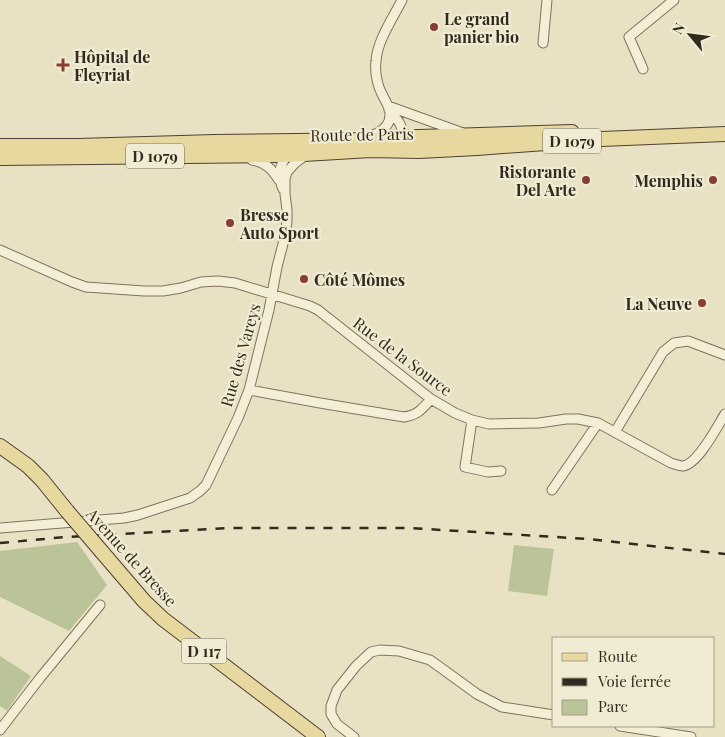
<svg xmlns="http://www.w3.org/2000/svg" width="725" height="737" font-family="'Playfair Display',serif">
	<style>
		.green { fill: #bbc499 }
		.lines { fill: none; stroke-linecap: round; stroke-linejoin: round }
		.street-casing { stroke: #80735c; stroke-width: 11 }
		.primary-casing { stroke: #4e4130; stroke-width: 16 }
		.street { stroke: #f4eed6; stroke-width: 9 }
		.primary { stroke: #e7d8a0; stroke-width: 14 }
		.rail { stroke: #322a1f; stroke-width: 2.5; stroke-dasharray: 9 9; stroke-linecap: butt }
		.primary-bridge-casing { stroke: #4e4130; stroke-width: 16; stroke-linecap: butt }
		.primary-bridge { stroke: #e7d8a0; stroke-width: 14 }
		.poi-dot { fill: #883c34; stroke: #f0ebd2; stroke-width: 2 }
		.labels { text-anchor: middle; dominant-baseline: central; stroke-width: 4.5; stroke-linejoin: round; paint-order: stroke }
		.shield { fill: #f0ebd2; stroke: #6b6455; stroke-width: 1 }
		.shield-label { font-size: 15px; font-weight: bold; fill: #322a1f }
		.poi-label { font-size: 16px; font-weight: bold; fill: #322a1f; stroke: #f0ebd2; text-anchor: start }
		.street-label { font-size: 16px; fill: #322a1f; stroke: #f0ebd2 }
	</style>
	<rect width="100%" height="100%" fill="#e8e1c4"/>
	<path class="green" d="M 77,542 L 107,585 L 69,631 L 0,597 L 0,551 Z
		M 514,545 L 554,549 L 547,596 L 508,591 Z
		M 0,656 L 31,676 L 7,711 L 0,706 Z"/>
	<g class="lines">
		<g class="street-casing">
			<path id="street" d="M 543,43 L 547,0
				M 643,69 L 629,37 L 674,0
				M 388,106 L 463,133
				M 389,110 C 397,119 407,128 399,141
				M 368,137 C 383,132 395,123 388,106 C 385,99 380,92 378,84 C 376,77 375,69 376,61 C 377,41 393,18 402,0
				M 252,160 C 265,162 272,169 279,180
				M 283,189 C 277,175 279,165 289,153
				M 0,250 L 72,282 L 86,287 L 144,291 L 163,291 L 181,288 L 201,282 L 218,281 L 235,283 L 310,306 L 318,310 L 431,399 L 455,413 L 472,420 L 489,424 L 539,423 L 566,419 L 578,419 L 598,423 L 671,463 C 675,464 679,466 683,466 C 698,464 717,427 725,414
				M 249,390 L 320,403 L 404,417 C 418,415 422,409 431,399
				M 472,420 L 465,467 L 488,472 L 501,471
				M 615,432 L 663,352 L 674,343 L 688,341 L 725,355
				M 552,490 L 598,423
				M 0,528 L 124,518 L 138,515 L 190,498 L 200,491 L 206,485 L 238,418 L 249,390 L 269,310 L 277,267 L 285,236 L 287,221 L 287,210 L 285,194 L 285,179 L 287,172 L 295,163 L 306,155
				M 620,726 L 691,737
				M 0,730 L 40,678 L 100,605
				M 354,737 L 337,724 L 331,714 L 331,706 L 337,690 L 356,666 L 371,652 L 380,650 L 399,651 L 430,660 L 477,694 L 502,707 L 554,715"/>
		</g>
		<g class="primary-casing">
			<path id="primary" d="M 0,146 L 77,146 L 215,142 L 380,140 L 389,138 L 572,132
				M 0,158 L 287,155 L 371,150 L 419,151 L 477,148 L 601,139 L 725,134
				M 0,446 L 28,466 L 42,480 L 67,511
				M 102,552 L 144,601 L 163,619 L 318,737"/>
		</g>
		<use href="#street" class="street"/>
		<use href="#primary" class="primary"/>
		<path class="rail" d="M 0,543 L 66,537 L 227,528 L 410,528 L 588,539 L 725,554"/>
		<g class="primary-bridge-casing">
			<path id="primary-bridge" d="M 67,511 L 102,552"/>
		</g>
		<use href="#primary-bridge" class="primary-bridge"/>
	</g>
	<g class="poi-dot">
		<circle cx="434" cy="27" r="5"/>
		<path d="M60.5 57.5h5v5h5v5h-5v5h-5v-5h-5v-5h5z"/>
		<circle cx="586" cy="180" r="5"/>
		<circle cx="713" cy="180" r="5"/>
		<circle cx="230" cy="223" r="5"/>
		<circle cx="304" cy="279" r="5"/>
		<circle cx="702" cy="303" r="5"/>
	</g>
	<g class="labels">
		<g class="shield">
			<rect x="543" y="128.5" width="58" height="25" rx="4"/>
			<rect x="126" y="143.5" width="58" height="25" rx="4"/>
			<rect x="181.5" y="638.5" width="45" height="25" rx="4"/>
		</g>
		<g class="shield-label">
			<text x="572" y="141">D 1079</text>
			<text x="155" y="156">D 1079</text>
			<text x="204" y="651">D 117</text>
		</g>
		<g class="poi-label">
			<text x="444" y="18">Le grand<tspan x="444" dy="18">panier bio</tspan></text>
			<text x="74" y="56">Hôpital de<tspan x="74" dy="18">Fleyriat</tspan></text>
			<text x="576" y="171" text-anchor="end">Ristorante<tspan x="576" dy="18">Del Arte</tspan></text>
			<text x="703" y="180" text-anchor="end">Memphis</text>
			<text x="240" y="214">Bresse<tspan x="240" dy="18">Auto Sport</tspan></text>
			<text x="314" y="279">Côté Mômes</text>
			<text x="692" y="303" text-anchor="end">La Neuve</text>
		</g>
		<g class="street-label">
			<text transform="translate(362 134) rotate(-1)">Route de Paris</text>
			<text transform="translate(240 355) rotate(-74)">Rue des Vareys</text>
			<text transform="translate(403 356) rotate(37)">Rue de la Source</text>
			<text transform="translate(132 557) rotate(48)">Avenue de Bresse</text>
		</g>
	</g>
	<rect x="552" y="637" width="162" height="90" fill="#f0ebd2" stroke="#a49e8a"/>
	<rect x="562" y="653" width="25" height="8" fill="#e7d8a0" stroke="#a49e8a"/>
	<text x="598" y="662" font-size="15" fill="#322a1f">Route</text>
	<rect x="562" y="678" width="25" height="8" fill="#322a1f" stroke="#a49e8a"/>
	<text x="598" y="687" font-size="15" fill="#322a1f">Voie ferrée</text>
	<rect x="562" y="700" width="25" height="15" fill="#bbc499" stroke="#a49e8a"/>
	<text x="598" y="712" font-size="15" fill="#322a1f">Parc</text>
	<g transform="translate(690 35) rotate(299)" stroke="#f0ebd2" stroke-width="4" paint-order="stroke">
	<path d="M0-4L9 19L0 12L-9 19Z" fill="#322a1f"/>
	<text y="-8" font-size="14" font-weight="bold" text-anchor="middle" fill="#322a1f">N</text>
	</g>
</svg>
